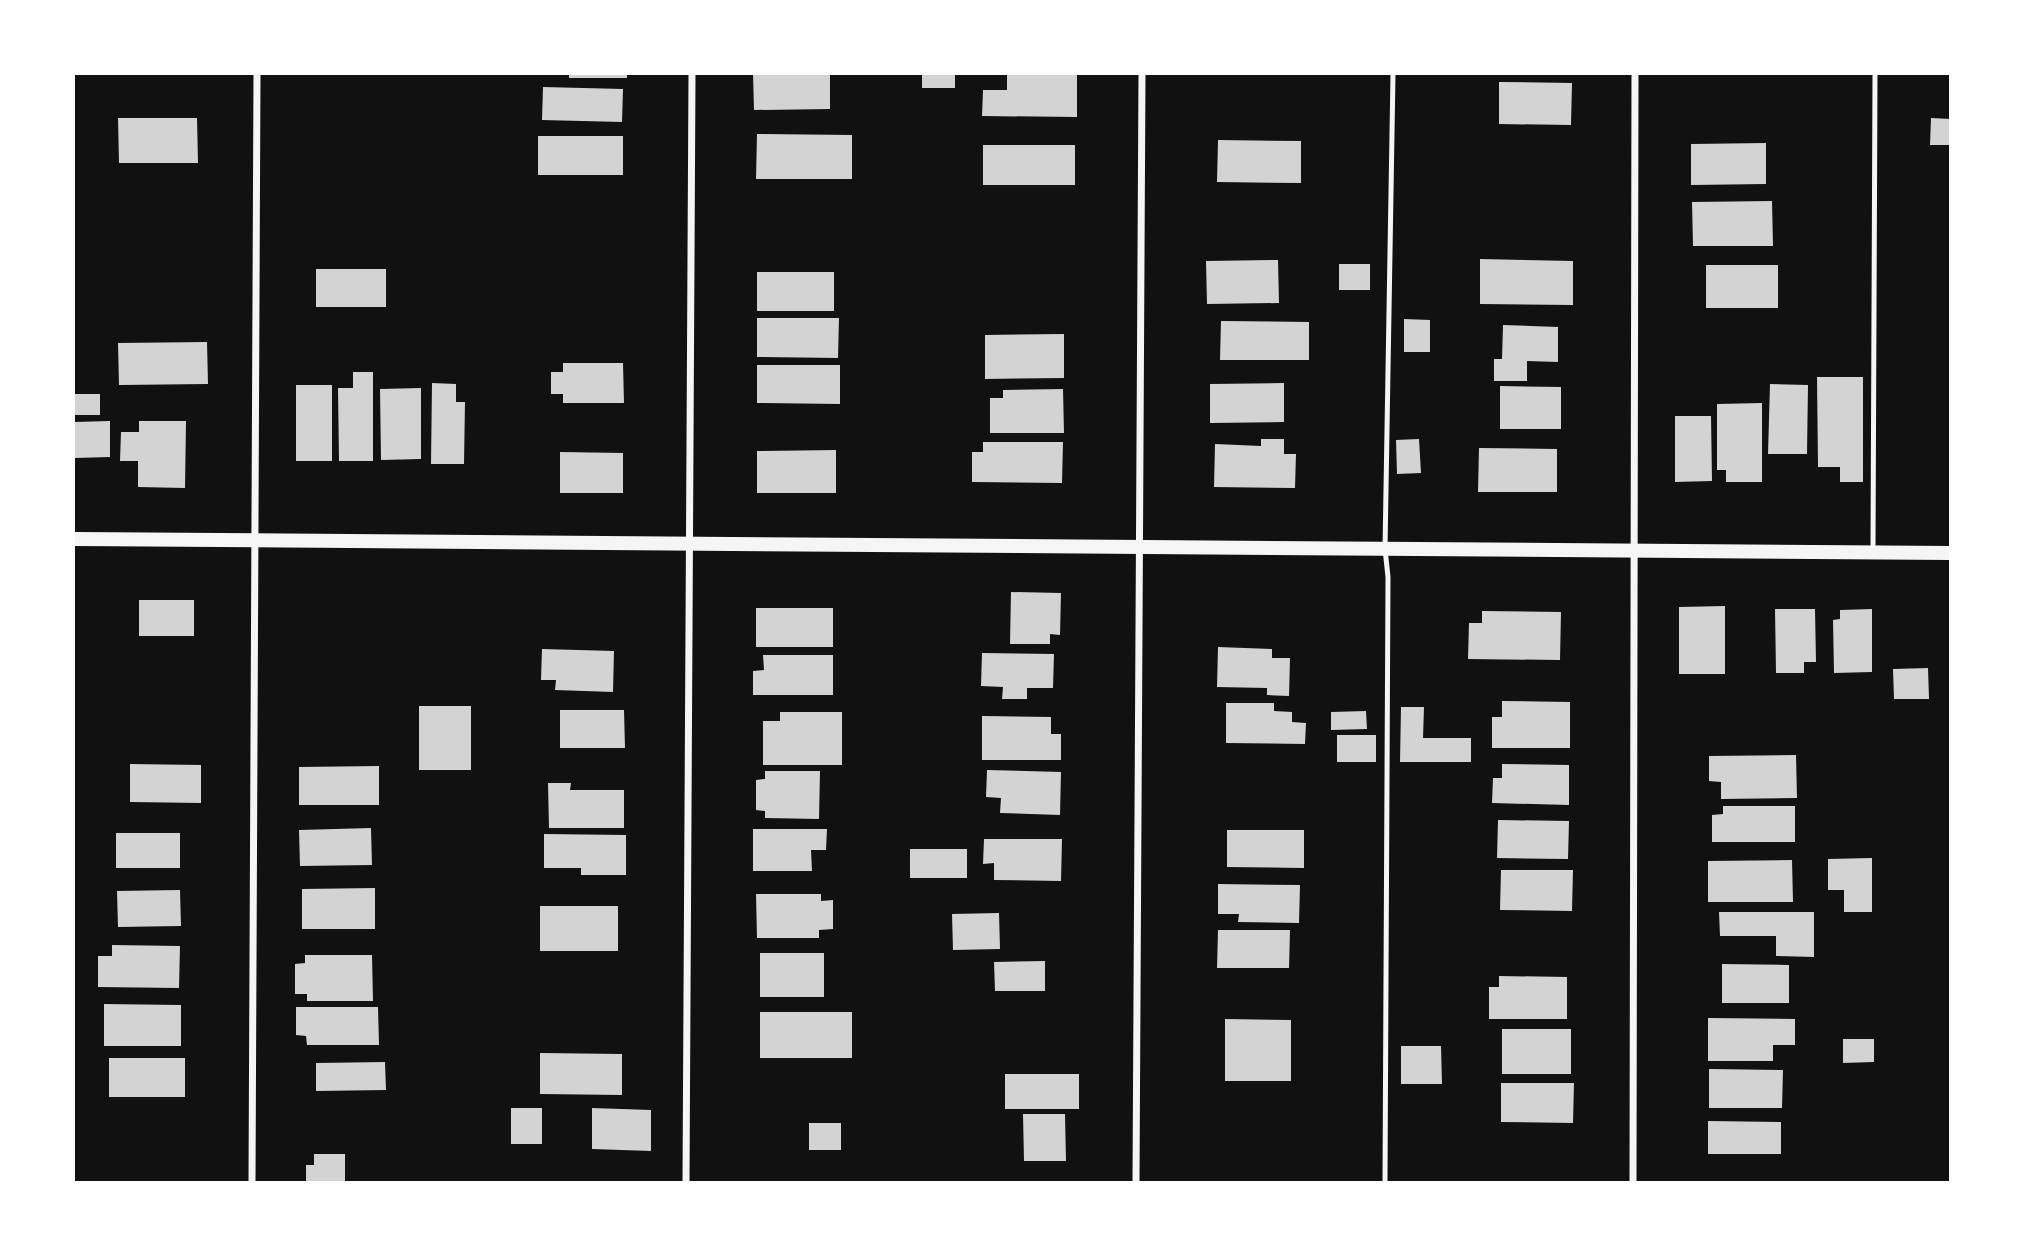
<svg xmlns="http://www.w3.org/2000/svg" width="2024" height="1256" font-family="'Varela Round',sans-serif">
	<style>
		.building { fill: #d3d3d3 }
		.lines { fill: none; stroke-linecap: round; stroke-linejoin: round }
		.service { stroke: #f5f5f5; stroke-width: 5 }
		.minor { stroke: #f5f5f5; stroke-width: 7 }
		.secondary { stroke: #f5f5f5; stroke-width: 14 }
	</style>
	<rect width="100%" height="100%" fill="#111"/>
	<path class="building" d="M 569,74 L 627,74 L 627,78 L 569,78 Z
		M 753,74 L 830,74 L 830,109 L 754,110 Z
		M 922,74 L 955,74 L 955,88 L 922,88 Z
		M 1007,74 L 1077,74 L 1077,117 L 982,116 L 983,90 L 1007,90 Z
		M 1499,82 L 1572,83 L 1571,125 L 1499,124 Z
		M 543,87 L 623,89 L 622,122 L 542,120 Z
		M 118,118 L 197,118 L 198,163 L 119,163 Z
		M 1931,118 L 1951,119 L 1951,145 L 1930,145 Z
		M 757,134 L 852,135 L 852,179 L 756,179 Z
		M 538,136 L 623,136 L 623,175 L 538,175 Z
		M 1218,140 L 1301,141 L 1301,183 L 1217,182 Z
		M 1766,143 L 1766,184 L 1691,185 L 1691,144 Z
		M 983,145 L 1075,145 L 1075,185 L 983,185 Z
		M 1772,201 L 1773,246 L 1693,246 L 1692,202 Z
		M 1480,259 L 1573,261 L 1573,305 L 1480,304 Z
		M 1278,260 L 1279,303 L 1207,304 L 1206,261 Z
		M 1339,264 L 1370,264 L 1370,290 L 1339,290 Z
		M 1706,265 L 1778,265 L 1778,308 L 1706,308 Z
		M 316,269 L 386,269 L 386,307 L 316,307 Z
		M 757,272 L 834,272 L 834,311 L 757,311 Z
		M 757,318 L 839,318 L 838,358 L 757,357 Z
		M 1404,319 L 1430,320 L 1430,352 L 1404,352 Z
		M 1221,321 L 1309,322 L 1309,360 L 1220,360 Z
		M 1503,325 L 1558,327 L 1558,362 L 1527,361 L 1527,381 L 1494,381 L 1494,359 L 1502,359 Z
		M 1064,334 L 1064,378 L 985,379 L 985,335 Z
		M 207,342 L 208,384 L 119,385 L 118,343 Z
		M 563,363 L 623,363 L 624,403 L 563,403 L 563,394 L 551,394 L 551,372 L 563,372 Z
		M 757,365 L 840,365 L 840,404 L 757,403 Z
		M 353,372 L 373,372 L 373,461 L 339,461 L 338,388 L 353,388 Z
		M 1817,377 L 1863,377 L 1863,482 L 1840,482 L 1840,467 L 1818,467 Z
		M 432,383 L 456,384 L 456,402 L 465,402 L 464,464 L 431,464 Z
		M 1284,383 L 1284,422 L 1210,423 L 1210,384 Z
		M 1770,384 L 1808,385 L 1807,454 L 1768,454 Z
		M 296,385 L 332,385 L 332,461 L 296,461 Z
		M 1500,386 L 1561,387 L 1561,429 L 1500,429 Z
		M 421,388 L 421,459 L 381,460 L 380,389 Z
		M 1063,389 L 1064,433 L 990,433 L 990,398 L 1003,398 L 1003,390 Z
		M 74,394 L 100,394 L 100,415 L 74,415 Z
		M 1762,403 L 1762,482 L 1726,482 L 1726,470 L 1717,470 L 1717,404 Z
		M 1675,416 L 1711,416 L 1712,481 L 1675,482 Z
		M 110,421 L 110,457 L 74,458 L 74,422 Z
		M 139,421 L 186,421 L 185,488 L 138,487 L 138,461 L 120,461 L 121,432 L 139,432 Z
		M 1261,439 L 1284,439 L 1284,454 L 1296,454 L 1295,488 L 1214,487 L 1215,444 L 1261,446 Z
		M 1419,439 L 1421,473 L 1397,474 L 1396,440 Z
		M 983,442 L 1063,442 L 1062,483 L 972,482 L 972,452 L 983,452 Z
		M 1479,448 L 1557,449 L 1557,492 L 1478,492 Z
		M 836,450 L 836,493 L 757,493 L 757,451 Z
		M 560,452 L 623,453 L 623,493 L 560,493 Z
		M 1011,592 L 1061,593 L 1060,635 L 1050,634 L 1050,644 L 1010,644 Z
		M 139,600 L 194,600 L 194,636 L 139,636 Z
		M 1725,606 L 1725,674 L 1679,674 L 1679,607 Z
		M 756,608 L 833,608 L 833,647 L 756,647 Z
		M 1775,609 L 1815,609 L 1816,662 L 1804,662 L 1804,673 L 1776,673 Z
		M 1872,609 L 1872,672 L 1834,673 L 1833,620 L 1840,619 L 1840,610 Z
		M 1482,611 L 1561,612 L 1560,660 L 1468,659 L 1469,623 L 1482,623 Z
		M 1218,647 L 1272,649 L 1272,658 L 1290,658 L 1289,696 L 1267,695 L 1267,688 L 1217,687 Z
		M 542,649 L 614,651 L 613,692 L 555,690 L 556,680 L 541,680 Z
		M 982,653 L 1054,654 L 1053,688 L 1027,688 L 1027,699 L 1002,699 L 1003,687 L 981,686 Z
		M 763,655 L 833,655 L 833,695 L 753,695 L 753,671 L 764,670 Z
		M 1928,668 L 1929,699 L 1894,699 L 1893,669 Z
		M 1502,701 L 1570,702 L 1570,748 L 1492,748 L 1492,717 L 1502,717 Z
		M 1226,703 L 1274,703 L 1274,711 L 1292,712 L 1292,722 L 1306,723 L 1305,744 L 1226,743 Z
		M 419,706 L 471,706 L 471,770 L 419,770 Z
		M 1401,707 L 1424,707 L 1423,738 L 1471,738 L 1471,762 L 1400,762 Z
		M 560,710 L 624,710 L 625,748 L 560,748 Z
		M 1366,711 L 1367,729 L 1331,730 L 1331,712 Z
		M 780,712 L 842,712 L 842,765 L 763,765 L 763,721 L 780,721 Z
		M 982,716 L 1051,717 L 1051,734 L 1061,734 L 1061,760 L 982,760 Z
		M 1337,735 L 1376,735 L 1376,762 L 1337,762 Z
		M 1796,755 L 1797,798 L 1721,799 L 1721,782 L 1709,781 L 1709,756 Z
		M 130,764 L 201,765 L 201,803 L 130,802 Z
		M 1502,764 L 1569,765 L 1569,805 L 1492,803 L 1493,778 L 1502,778 Z
		M 379,766 L 379,805 L 299,805 L 299,767 Z
		M 987,770 L 1061,772 L 1060,815 L 1000,813 L 1001,798 L 986,797 Z
		M 765,771 L 820,771 L 819,819 L 765,818 L 765,811 L 756,810 L 756,780 L 765,779 Z
		M 548,783 L 571,783 L 570,790 L 624,790 L 624,828 L 549,828 Z
		M 1723,806 L 1795,806 L 1795,842 L 1712,842 L 1712,815 L 1723,814 Z
		M 1498,820 L 1569,821 L 1568,859 L 1497,858 Z
		M 371,828 L 372,865 L 300,866 L 299,830 Z
		M 753,829 L 827,829 L 826,850 L 811,850 L 812,871 L 753,871 Z
		M 1227,830 L 1304,830 L 1304,868 L 1227,867 Z
		M 116,833 L 180,833 L 180,868 L 116,868 Z
		M 544,834 L 626,835 L 626,875 L 581,875 L 581,868 L 544,868 Z
		M 984,839 L 1062,839 L 1061,881 L 994,880 L 994,863 L 983,864 Z
		M 910,849 L 967,849 L 967,878 L 910,878 Z
		M 1872,858 L 1872,912 L 1844,912 L 1844,890 L 1828,890 L 1828,859 Z
		M 1792,860 L 1793,902 L 1708,902 L 1708,861 Z
		M 1501,870 L 1573,870 L 1572,911 L 1500,910 Z
		M 1218,884 L 1300,885 L 1299,923 L 1238,922 L 1239,914 L 1218,914 Z
		M 375,888 L 375,929 L 302,929 L 302,889 Z
		M 180,890 L 181,926 L 118,927 L 117,891 Z
		M 756,894 L 821,894 L 821,901 L 833,900 L 833,929 L 819,930 L 819,938 L 757,938 Z
		M 540,906 L 618,906 L 618,951 L 540,951 Z
		M 1719,912 L 1814,912 L 1814,957 L 1776,956 L 1776,936 L 1720,936 Z
		M 999,913 L 1000,949 L 953,950 L 952,914 Z
		M 1218,930 L 1290,930 L 1289,968 L 1217,968 Z
		M 112,945 L 180,946 L 179,988 L 98,987 L 98,956 L 112,956 Z
		M 760,953 L 824,953 L 824,997 L 760,997 Z
		M 305,955 L 372,955 L 373,1001 L 307,1001 L 307,994 L 295,994 L 295,964 L 305,963 Z
		M 1045,961 L 1045,991 L 995,991 L 994,962 Z
		M 1722,964 L 1789,965 L 1789,1003 L 1722,1003 Z
		M 1499,976 L 1567,977 L 1567,1019 L 1489,1019 L 1489,987 L 1499,987 Z
		M 104,1004 L 181,1005 L 181,1046 L 104,1046 Z
		M 296,1007 L 378,1007 L 379,1045 L 307,1045 L 306,1036 L 296,1035 Z
		M 760,1012 L 852,1012 L 852,1058 L 760,1058 Z
		M 1708,1018 L 1795,1019 L 1795,1045 L 1773,1045 L 1773,1061 L 1708,1061 Z
		M 1225,1019 L 1291,1020 L 1291,1081 L 1225,1081 Z
		M 1502,1029 L 1571,1029 L 1571,1074 L 1502,1074 Z
		M 1843,1039 L 1874,1039 L 1874,1062 L 1843,1063 Z
		M 1401,1046 L 1441,1046 L 1442,1084 L 1401,1084 Z
		M 540,1053 L 622,1054 L 622,1095 L 540,1094 Z
		M 109,1058 L 185,1058 L 185,1097 L 109,1097 Z
		M 385,1062 L 386,1090 L 316,1091 L 316,1063 Z
		M 1709,1069 L 1783,1070 L 1782,1108 L 1709,1108 Z
		M 1005,1074 L 1079,1074 L 1079,1109 L 1005,1109 Z
		M 1501,1083 L 1574,1083 L 1573,1123 L 1501,1122 Z
		M 511,1108 L 542,1108 L 542,1144 L 511,1144 Z
		M 592,1108 L 651,1110 L 651,1151 L 592,1149 Z
		M 1023,1114 L 1065,1114 L 1066,1161 L 1024,1161 Z
		M 1708,1121 L 1781,1122 L 1781,1154 L 1708,1154 Z
		M 809,1123 L 841,1123 L 841,1150 L 809,1150 Z
		M 314,1154 L 345,1154 L 345,1182 L 306,1182 L 306,1165 L 314,1165 Z"/>
	<g class="lines">
		<path class="service" d="M 1873,550 L 1875,74
			M 1385,1182 L 1388,577 L 1385,549 L 1393,74"/>
		<path class="minor" d="M 252,1182 L 257,74
			M 686,1182 L 692,74
			M 1136,1182 L 1142,74
			M 1633,1182 L 1635,74"/>
		<path class="secondary" d="M 74,539 L 1951,553"/>
	</g>
	<rect width="2024" height="1256" fill="none" stroke="#ffffff" stroke-width="150"/>
</svg>
